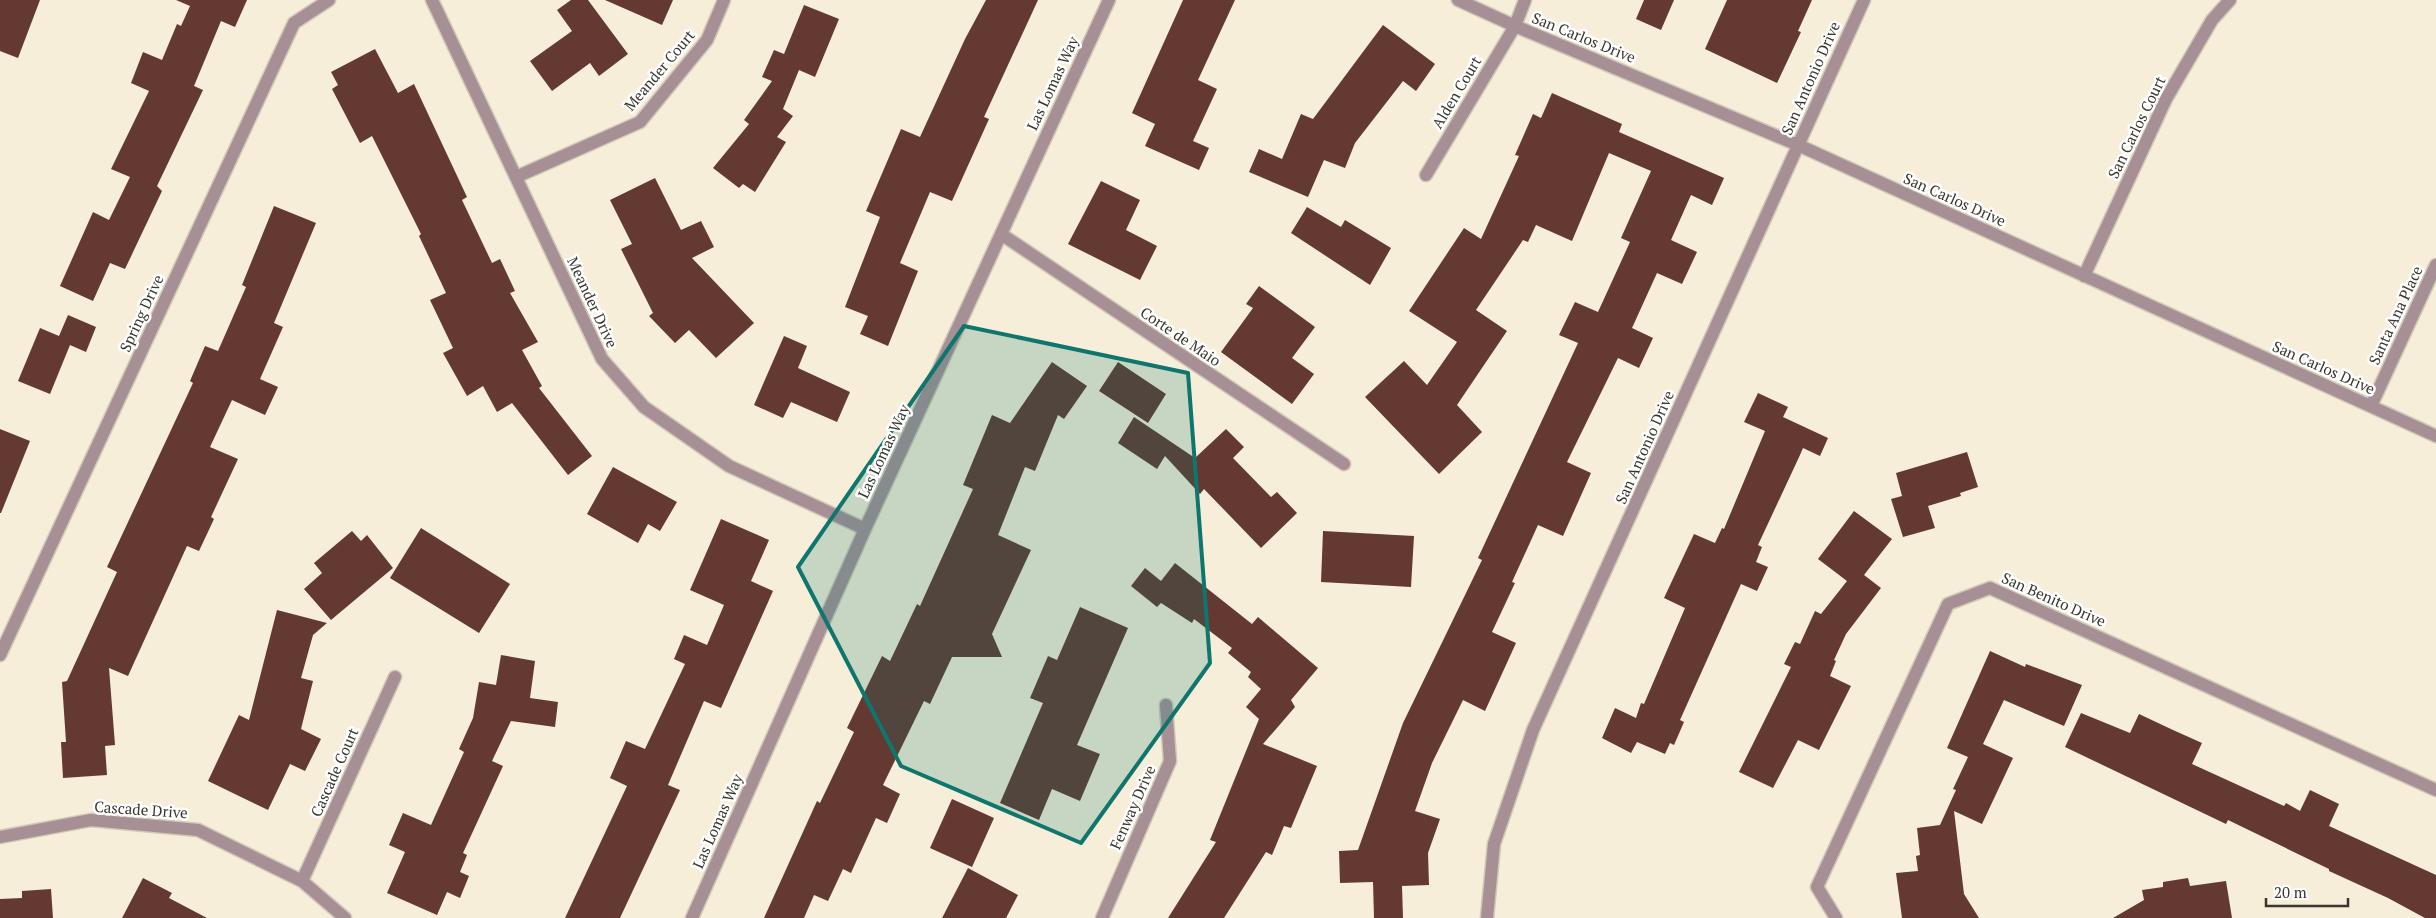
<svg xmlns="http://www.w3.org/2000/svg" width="2436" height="918" font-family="'PT Serif',serif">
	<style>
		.building { fill: #633932 }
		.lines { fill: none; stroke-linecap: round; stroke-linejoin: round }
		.minor-casing { stroke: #d0c9b7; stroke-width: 15 }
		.minor { stroke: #a69095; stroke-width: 12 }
		.marked { fill: #0f766e; fill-opacity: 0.2; stroke: #0f766e; stroke-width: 4; stroke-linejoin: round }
		.labels { text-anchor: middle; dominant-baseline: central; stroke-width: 5; stroke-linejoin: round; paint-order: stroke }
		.street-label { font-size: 15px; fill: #39362e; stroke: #fff }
	</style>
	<rect width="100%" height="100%" fill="#f6eed9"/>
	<path class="building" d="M 0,0 L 40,0 L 18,58 L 0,51 Z
		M 176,0 L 247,0 L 235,27 L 221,21 L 194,86 L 203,90 L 157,186 L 162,191 L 125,269 L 110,263 L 93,301 L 60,286 L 93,212 L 109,220 L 130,177 L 111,169 L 149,91 L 131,83 L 143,52 L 162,60 L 177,24 L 181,26 L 190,6 Z
		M 571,0 L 588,0 L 628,54 L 599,76 L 590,63 L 552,91 L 530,61 L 572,31 L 557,10 Z
		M 605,0 L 673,0 L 662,25 Z
		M 986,0 L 1038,0 L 984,117 L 989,119 L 952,201 L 930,192 L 900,263 L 918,271 L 888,346 L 860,334 L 868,316 L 845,307 L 880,217 L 866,211 L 901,129 L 920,137 L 965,39 Z
		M 1183,0 L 1235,0 L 1198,80 L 1217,89 L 1193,141 L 1209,148 L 1199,170 L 1145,146 L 1155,124 L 1132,113 Z
		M 1644,0 L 1674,0 L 1661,30 L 1636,19 Z
		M 1727,0 L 1812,0 L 1798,31 L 1801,32 L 1777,83 L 1705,49 Z
		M 804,5 L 839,19 L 815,77 L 799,70 L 783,109 L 793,116 L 777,137 L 786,142 L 755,192 L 743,184 L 739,188 L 713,168 L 749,124 L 744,120 L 772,81 L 762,77 L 774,50 L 784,54 Z
		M 1383,25 L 1435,64 L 1416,91 L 1403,81 L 1355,143 L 1345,168 L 1324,160 L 1308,197 L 1249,172 L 1259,149 L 1282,159 L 1301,114 L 1313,119 Z
		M 375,49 L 398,93 L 414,84 L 467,197 L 462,200 L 492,263 L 500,259 L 515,291 L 510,293 L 538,342 L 522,350 L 542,386 L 539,388 L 592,456 L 568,475 L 512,403 L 497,412 L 483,386 L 467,396 L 443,353 L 453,348 L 430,300 L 446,293 L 419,236 L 421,234 L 372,136 L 360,143 L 332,89 L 338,85 L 331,72 Z
		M 1552,93 L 1622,124 L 1619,132 L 1724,178 L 1712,205 L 1691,195 L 1671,240 L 1697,252 L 1682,284 L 1657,273 L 1632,328 L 1653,338 L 1639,368 L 1618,358 L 1567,462 L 1591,473 L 1563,536 L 1538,525 L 1512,582 L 1515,583 L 1492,632 L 1516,643 L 1485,711 L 1463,700 L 1432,763 L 1415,811 L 1440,819 L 1428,853 L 1429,885 L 1402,886 L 1403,918 L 1374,918 L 1373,882 L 1340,883 L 1339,851 L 1358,850 L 1403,723 L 1482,560 L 1478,558 L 1578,343 L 1559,335 L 1575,302 L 1598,312 L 1630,242 L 1621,238 L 1651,171 L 1609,153 L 1572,241 L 1536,225 L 1528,242 L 1523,240 L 1476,310 L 1507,331 L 1457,405 L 1482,432 L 1439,474 L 1365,397 L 1404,361 L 1427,385 L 1457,342 L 1409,311 L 1464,228 L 1481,239 L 1519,156 L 1515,155 L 1533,114 L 1541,118 Z
		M 655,178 L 681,230 L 701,221 L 714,247 L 692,258 L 754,323 L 716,358 L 689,330 L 675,343 L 649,316 L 653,313 L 621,249 L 632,244 L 610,200 Z
		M 1101,181 L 1140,200 L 1126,230 L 1157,246 L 1140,280 L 1068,244 Z
		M 274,206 L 316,223 L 274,323 L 283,327 L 260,379 L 278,387 L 265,415 L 232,400 L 210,447 L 238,459 L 211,517 L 214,519 L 199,551 L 187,546 L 128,676 L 109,668 L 115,745 L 105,746 L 107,775 L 63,778 L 61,742 L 66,742 L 62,682 L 67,681 L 117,572 L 107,567 L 193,383 L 190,381 L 205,346 L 218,351 L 246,287 L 242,285 Z
		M 1307,207 L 1341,227 L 1345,220 L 1391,248 L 1370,285 L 1291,233 Z
		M 1259,286 L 1315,327 L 1292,358 L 1314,374 L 1292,404 L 1221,352 L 1253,308 L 1246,304 Z
		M 68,315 L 96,327 L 86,352 L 70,345 L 50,394 L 18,381 L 40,328 L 59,336 Z
		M 784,336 L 807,346 L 798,368 L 850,392 L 837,422 L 791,402 L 783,418 L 754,405 Z
		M 1052,362 L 1087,386 L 1064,419 L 1058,415 L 1035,471 L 1025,467 L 998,535 L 1031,550 L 992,634 L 1002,657 L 952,657 L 930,704 L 924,701 L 883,785 L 900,794 L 887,823 L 876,818 L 851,873 L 843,869 L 828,901 L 814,895 L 804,918 L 764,918 L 817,801 L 820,803 L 854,732 L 847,728 L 882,656 L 890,661 L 917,604 L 920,606 L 973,489 L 963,485 L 992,415 L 1010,423 Z
		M 1118,362 L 1166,394 L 1148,423 L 1099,391 Z
		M 1758,393 L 1788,407 L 1783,417 L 1828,438 L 1820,456 L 1803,448 L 1800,455 L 1758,545 L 1762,547 L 1756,562 L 1768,567 L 1757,591 L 1741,584 L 1680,720 L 1684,722 L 1674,745 L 1670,743 L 1665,754 L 1637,742 L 1631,753 L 1602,738 L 1615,708 L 1636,718 L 1641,703 L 1644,704 L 1685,608 L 1664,598 L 1694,534 L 1715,543 L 1722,528 L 1724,529 L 1765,431 L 1744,422 Z
		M 1134,417 L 1195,458 L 1226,429 L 1244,447 L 1233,458 L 1271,497 L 1277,492 L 1297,513 L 1261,548 L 1204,489 L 1200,494 L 1165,456 L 1157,469 L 1118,443 Z
		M 0,429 L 30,441 L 1,513 L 0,513 Z
		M 1967,452 L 1978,487 L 1960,493 L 1961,496 L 1928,506 L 1935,528 L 1903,537 L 1891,499 L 1902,496 L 1896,473 Z
		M 613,467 L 677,502 L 660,531 L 648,524 L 638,543 L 587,514 Z
		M 1854,511 L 1892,539 L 1864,575 L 1881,588 L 1846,634 L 1834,660 L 1836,661 L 1830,676 L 1851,686 L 1819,750 L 1798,740 L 1773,788 L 1739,772 L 1791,667 L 1784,664 L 1795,642 L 1800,644 L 1815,611 L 1821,614 L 1847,581 L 1818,559 Z
		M 721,519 L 769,540 L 751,581 L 773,591 L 721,708 L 704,701 L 668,785 L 680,790 L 620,918 L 565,918 L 627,786 L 610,778 L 626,741 L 645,749 L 685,664 L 674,659 L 684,635 L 707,645 L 724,605 L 690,590 Z
		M 421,528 L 510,584 L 479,633 L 390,578 Z
		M 352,531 L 361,541 L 367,535 L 393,568 L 331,620 L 304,589 L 322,573 L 314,563 Z
		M 1323,531 L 1414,536 L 1411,587 L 1321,582 Z
		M 1175,563 L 1252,624 L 1258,617 L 1318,668 L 1291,700 L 1295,707 L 1263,744 L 1317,766 L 1291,828 L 1284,826 L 1272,855 L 1266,852 L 1224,918 L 1168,918 L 1216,842 L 1210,840 L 1259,719 L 1246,707 L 1261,689 L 1248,677 L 1251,672 L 1228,653 L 1232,648 L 1194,619 L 1192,623 L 1161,603 L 1157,607 L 1131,586 L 1145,568 L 1161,581 Z
		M 1080,607 L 1128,628 L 1077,745 L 1100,754 L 1080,801 L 1052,789 L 1039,820 L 1000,803 L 1043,703 L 1030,698 L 1048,656 L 1057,660 Z
		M 277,610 L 327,623 L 313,635 L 301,678 L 313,681 L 301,729 L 321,739 L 305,771 L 290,764 L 268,810 L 208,781 L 239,715 L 249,720 Z
		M 1990,651 L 2025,667 L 2026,664 L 2082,685 L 2064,726 L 2004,700 L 1983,744 L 2013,758 L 1982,824 L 1954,811 L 1964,894 L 1979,918 L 1902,918 L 1896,873 L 1918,871 L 1916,856 L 1920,855 L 1917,828 L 1940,825 L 1956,790 L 1953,789 L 1968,757 L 1947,748 Z
		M 501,655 L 535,661 L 530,698 L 558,702 L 555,727 L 511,721 L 492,761 L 503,766 L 463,853 L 467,855 L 460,872 L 469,876 L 460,898 L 447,892 L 437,915 L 387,893 L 405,852 L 389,845 L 403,813 L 431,825 L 464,752 L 459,749 L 473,718 L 479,682 L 496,685 Z
		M 2081,713 L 2130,733 L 2139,714 L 2173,730 L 2202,743 L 2192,764 L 2284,806 L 2286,803 L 2300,811 L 2310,790 L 2339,804 L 2329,826 L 2436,875 L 2436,918 L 2425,918 L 2388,898 L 2329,871 L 2329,869 L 2228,820 L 2226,824 L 2065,747 Z
		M 952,799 L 994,818 L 972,867 L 930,848 Z
		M 968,868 L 1018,895 L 1006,918 L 942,918 Z
		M 143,878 L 172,893 L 169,898 L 207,918 L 122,918 Z
		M 2188,878 L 2190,886 L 2226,881 L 2232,918 L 2113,918 L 2144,900 L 2142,890 L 2163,887 L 2163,882 Z
		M 51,889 L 53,918 L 0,918 L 0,899 L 22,898 L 22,891 Z"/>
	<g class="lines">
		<g class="minor-casing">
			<path id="minor" d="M 432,0 L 602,359 L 644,407 L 729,466 L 865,529
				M 1458,0 L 1515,26 L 1798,145 L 2436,436
				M 1426,175 L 1515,26 L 1525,0
				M 516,177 L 640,122 L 707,40 L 724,0
				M 1001,234 L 1344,464
				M 2084,276 L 2166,99 L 2212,20 L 2230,0
				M 2371,406 L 2436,265
				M 0,655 L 294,23 L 329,0
				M 0,837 L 91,820 L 198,830 L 302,881 L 345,918
				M 302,881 L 395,677
				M 692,918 L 865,529 L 1109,0
				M 1102,918 L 1170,761 L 1166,705
				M 1487,918 L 1494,844 L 1533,730 L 1864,0
				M 1836,918 L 1817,887 L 1948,604 L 1990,588 L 2436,790"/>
		</g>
		<use href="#minor" class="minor"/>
	</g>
	<path class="marked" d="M 964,326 L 1188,373 L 1210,663 L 1081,843 L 901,766 L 798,567 Z"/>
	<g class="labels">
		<g class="street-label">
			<text transform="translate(1584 37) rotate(22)">San Carlos Drive</text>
			<text transform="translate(659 70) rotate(-50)">Meander Court</text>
			<text transform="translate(1810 78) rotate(-66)">San Antonio Drive</text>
			<text transform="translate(1052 83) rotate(-65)">Las Lomas Way</text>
			<text transform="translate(1456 92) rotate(-59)">Alden Court</text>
			<text transform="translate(2136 127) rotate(-64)">San Carlos Court</text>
			<text transform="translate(1955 199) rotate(24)">San Carlos Drive</text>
			<text transform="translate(593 302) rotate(65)">Meander Drive</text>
			<text transform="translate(141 313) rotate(-65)">Spring Drive</text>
			<text transform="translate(2395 315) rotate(-65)">Santa Ana Place</text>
			<text transform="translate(1181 336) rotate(34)">Corte de Maio</text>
			<text transform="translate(2324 367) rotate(24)">San Carlos Drive</text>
			<text transform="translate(1644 447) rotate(-66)">San Antonio Drive</text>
			<text transform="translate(883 451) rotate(-65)">Las Lomas Way</text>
			<text transform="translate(2054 599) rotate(24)">San Benito Drive</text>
			<text transform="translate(334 772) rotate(-66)">Cascade Court</text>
			<text transform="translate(1132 807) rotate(-66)">Fenway Drive</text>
			<text transform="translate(141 809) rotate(4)">Cascade Drive</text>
			<text transform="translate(717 821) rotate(-66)">Las Lomas Way</text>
		</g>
	</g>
	<path d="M2266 898v8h82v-8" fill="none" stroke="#39362e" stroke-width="2.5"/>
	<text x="2274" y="898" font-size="15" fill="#39362e" stroke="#ffffff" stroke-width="4" paint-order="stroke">20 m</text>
</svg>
